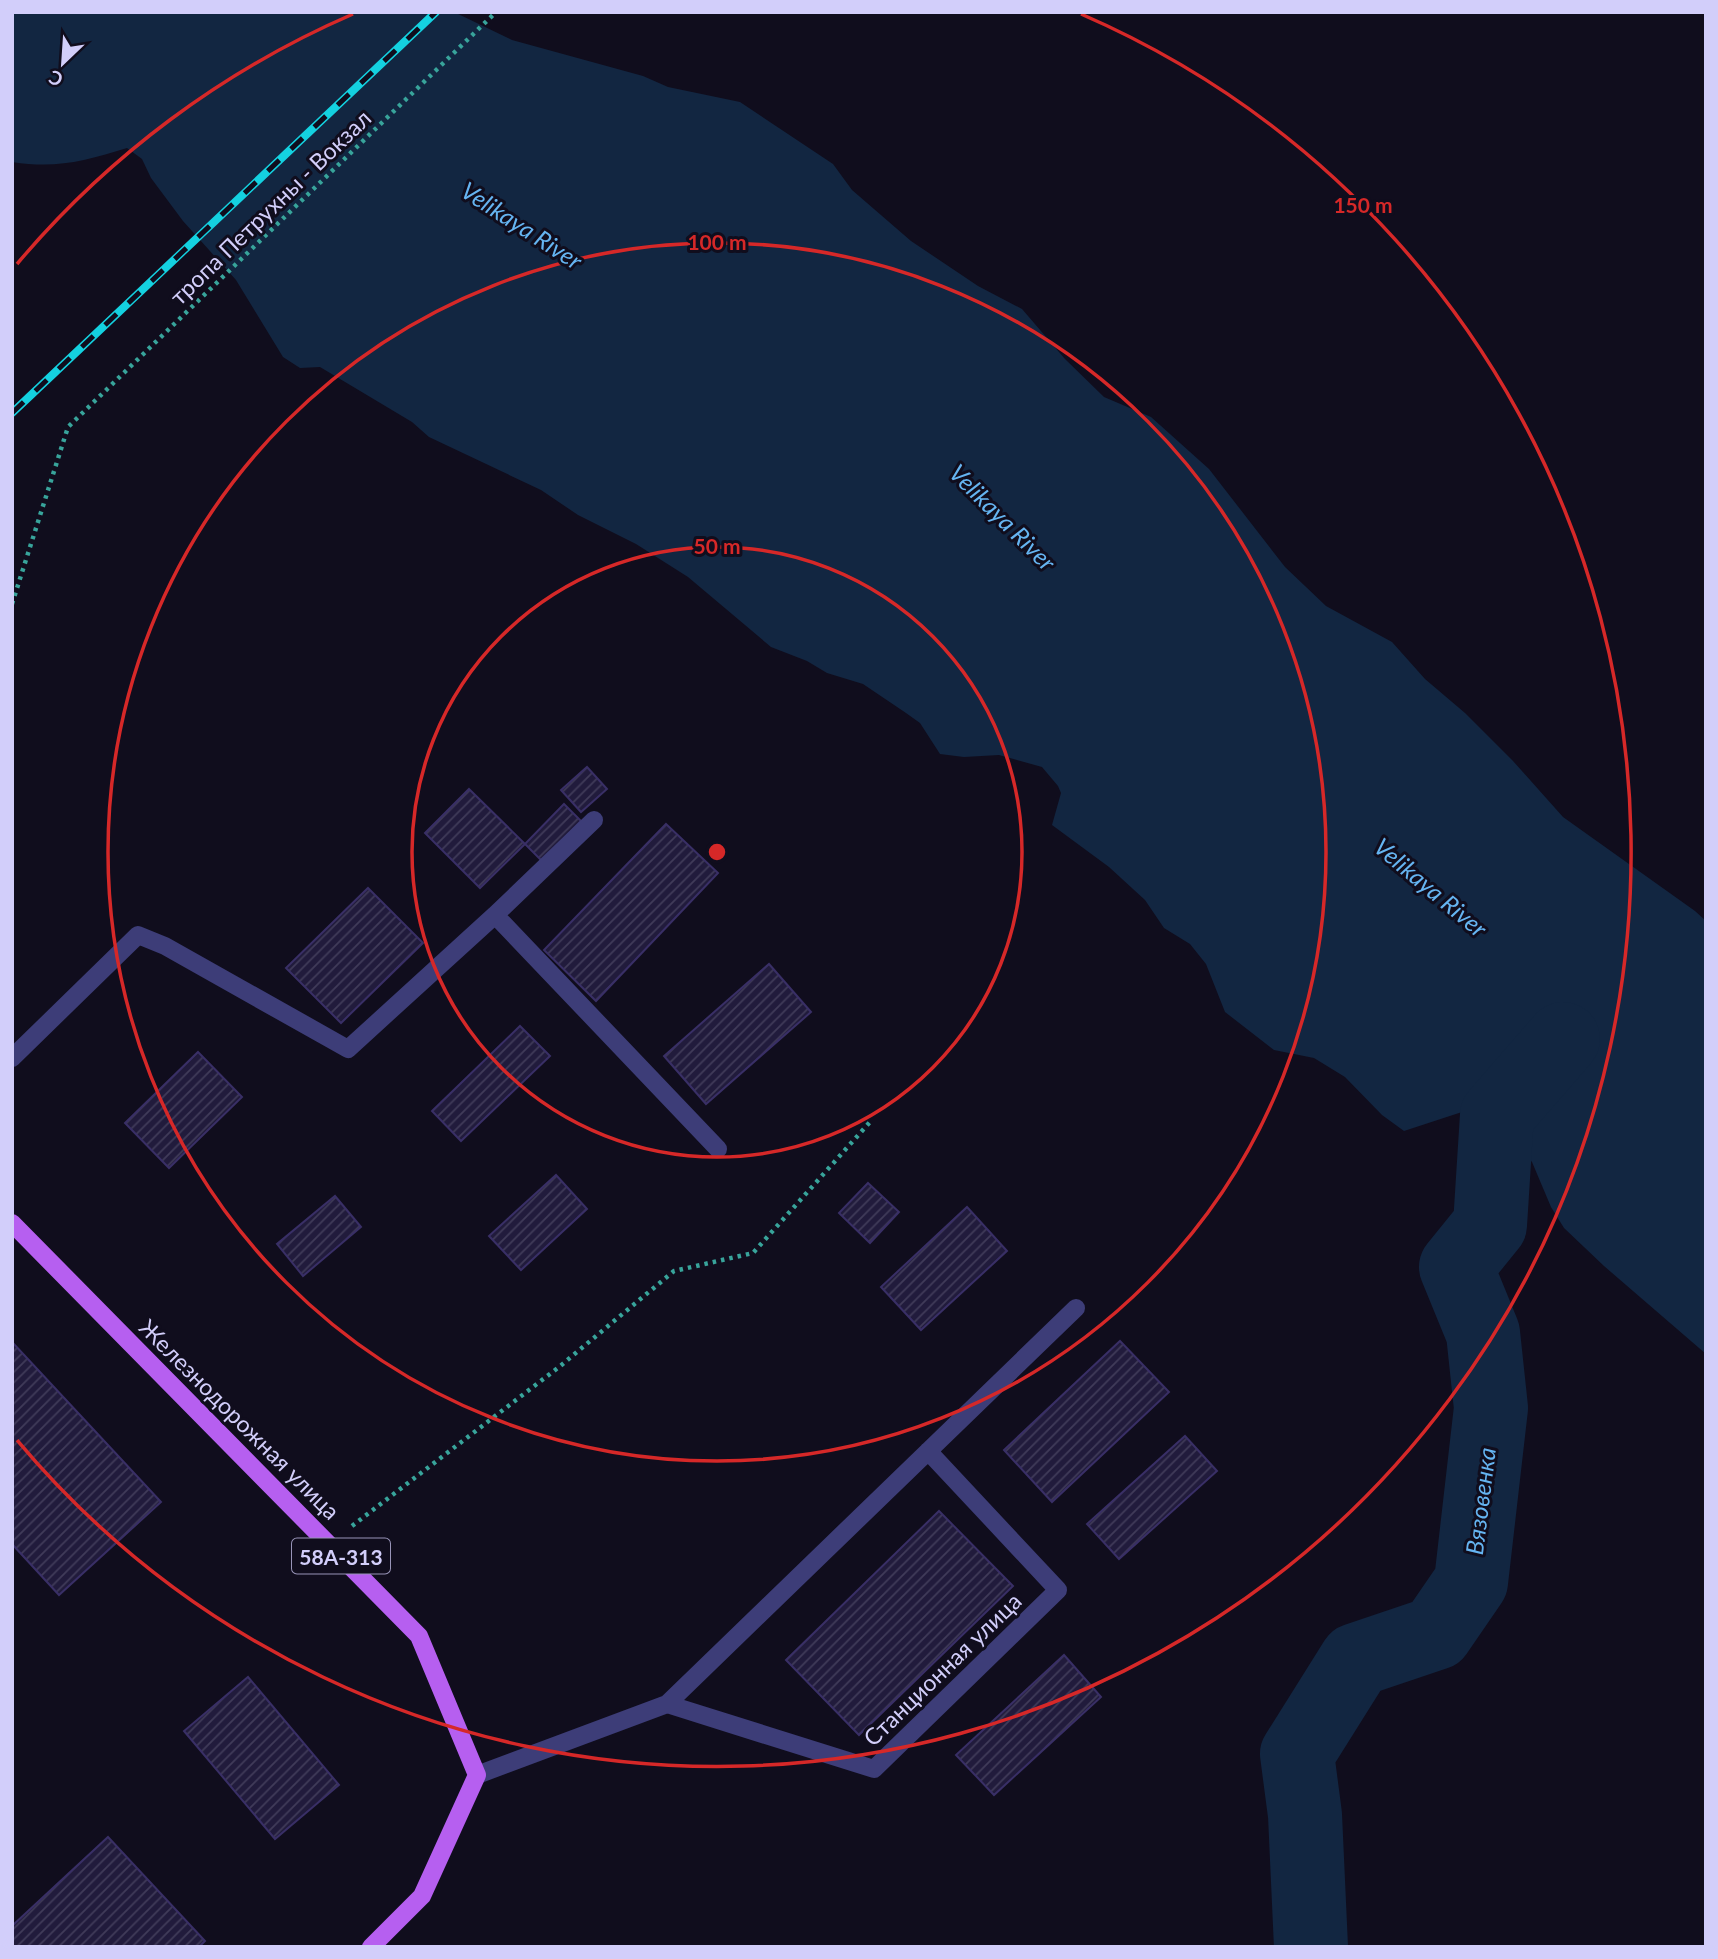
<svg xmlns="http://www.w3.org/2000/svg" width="1718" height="1959" font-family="Lato,sans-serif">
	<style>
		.water { fill: #122641 }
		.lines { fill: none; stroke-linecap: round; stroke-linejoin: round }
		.river { stroke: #122641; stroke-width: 74 }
		.building { fill: url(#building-hatch); stroke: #392f66; stroke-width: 2 }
		.path { stroke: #38a49b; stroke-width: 4.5; stroke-dasharray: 3.5 5; stroke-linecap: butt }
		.minor { stroke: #3d3d78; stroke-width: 18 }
		.major { stroke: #b65ff0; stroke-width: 18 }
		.rail-casing { stroke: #14d1e0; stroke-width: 8 }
		.rail { stroke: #100d1d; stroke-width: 5; stroke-dasharray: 16; stroke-linecap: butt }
		.ring { fill: none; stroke: #d62828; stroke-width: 3.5 }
		.labels { text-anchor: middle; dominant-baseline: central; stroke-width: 6; stroke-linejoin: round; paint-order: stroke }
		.shield { fill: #100d1d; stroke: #9894b8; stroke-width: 2 }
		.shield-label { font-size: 21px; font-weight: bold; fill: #d2cefa }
		.street-label { font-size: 23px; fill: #d2cefa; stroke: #100d1d }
		.water-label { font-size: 24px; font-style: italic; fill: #65b4f1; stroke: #100d1d }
		.centre { fill: #d62828; stroke: #100d1d; stroke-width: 3.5 }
		.ring-label { font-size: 21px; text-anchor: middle; font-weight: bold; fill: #d62828; stroke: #100d1d; stroke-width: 6; stroke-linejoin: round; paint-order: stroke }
	</style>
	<defs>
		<pattern id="building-hatch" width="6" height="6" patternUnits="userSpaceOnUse" patternTransform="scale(1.75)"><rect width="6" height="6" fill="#211b3c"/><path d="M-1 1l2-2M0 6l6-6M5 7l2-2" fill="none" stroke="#403b59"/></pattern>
	</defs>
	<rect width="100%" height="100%" fill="#100d1d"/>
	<path class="water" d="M 12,12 L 454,12 L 512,40 L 643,76 L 668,87 L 740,102 L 833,164 L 852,190 L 911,241 L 978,286 L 1022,309 L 1065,359 L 1104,397 L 1151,417 L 1209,469 L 1285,567 L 1326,606 L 1392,642 L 1425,679 L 1465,713 L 1513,761 L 1563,817 L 1695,911 L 1706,921 L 1706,1354 L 1604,1266 L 1564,1228 L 1551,1207 L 1532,1162 L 1497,1115 L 1462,1112 L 1404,1131 L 1382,1115 L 1345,1077 L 1314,1058 L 1274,1050 L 1225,1012 L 1206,964 L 1190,944 L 1164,928 L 1145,900 L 1109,867 L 1052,825 L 1061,793 L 1058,786 L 1042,767 L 999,755 L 964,757 L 940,754 L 920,723 L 906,713 L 863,684 L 827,673 L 807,661 L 771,647 L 688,577 L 636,544 L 578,515 L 541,490 L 429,437 L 412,422 L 320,367 L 300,368 L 283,357 L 236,280 L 183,221 L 151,178 L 142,159 L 127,148 C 84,161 57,169 12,162 Z"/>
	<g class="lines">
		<path class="river" d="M 1311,1947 L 1305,1815 L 1297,1754 L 1356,1660 L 1436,1633 L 1471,1582 L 1491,1408 L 1483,1333 L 1456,1267 L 1490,1225 L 1497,1115 L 1563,1039"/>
	</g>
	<path class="building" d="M 587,767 L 607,789 L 581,812 L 561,790 Z
		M 469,789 L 525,844 L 480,888 L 425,833 Z
		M 564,804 L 581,821 L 542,861 L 525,844 Z
		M 666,824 L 718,873 L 596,1001 L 544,950 Z
		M 368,888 L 423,943 L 341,1023 L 286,968 Z
		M 769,964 L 811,1012 L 706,1104 L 664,1056 Z
		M 520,1026 L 550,1056 L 461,1141 L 432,1111 Z
		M 198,1052 L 242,1097 L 169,1168 L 125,1123 Z
		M 556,1175 L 587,1209 L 521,1270 L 489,1236 Z
		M 868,1183 L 899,1212 L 870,1243 L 839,1213 Z
		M 335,1196 L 361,1227 L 303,1276 L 277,1244 Z
		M 967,1207 L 1007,1251 L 921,1330 L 881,1287 Z
		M 1120,1341 L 1169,1392 L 1052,1502 L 1004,1450 Z
		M 12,1342 L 161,1502 L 59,1595 L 12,1544 Z
		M 1185,1436 L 1217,1471 L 1119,1559 L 1087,1524 Z
		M 939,1511 L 1013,1586 L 859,1735 L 786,1660 Z
		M 1064,1655 L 1101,1697 L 994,1795 L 956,1755 Z
		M 248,1677 L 339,1785 L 275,1839 L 184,1731 Z
		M 108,1837 L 205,1941 L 199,1947 L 12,1947 L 12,1926 Z"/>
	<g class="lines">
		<path class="path" d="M 12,604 L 68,427 L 496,12
			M 352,1526 L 559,1367 L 674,1271 L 753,1253 L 870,1122"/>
		<path class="minor" d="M 495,915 L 594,820
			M 12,1058 L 138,935 L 165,946 L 348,1049 L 495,915 L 718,1149
			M 667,1704 L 1076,1308
			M 477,1775 L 667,1704 L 874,1769 L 1058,1590 L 928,1451"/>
		<path class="major" d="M 12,1223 L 419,1636 L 477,1775 L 422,1896 L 371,1947"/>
		<g class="rail-casing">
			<path id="rail" d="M 12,413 L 436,12"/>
		</g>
		<use href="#rail" class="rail"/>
	</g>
	<g class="ring">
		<circle cx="717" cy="852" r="305"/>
		<circle cx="717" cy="852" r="609"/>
		<path d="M17 264A914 914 0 0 1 353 14M1081 14A914 914 0 1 1 17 1440"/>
	</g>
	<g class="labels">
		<rect class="shield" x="292" y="1538.5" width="98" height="35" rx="5"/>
		<g class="shield-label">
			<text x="341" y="1556">58А-313</text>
		</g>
		<g class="street-label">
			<text transform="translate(270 207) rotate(-44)">тропа Петрухны - Вокзал</text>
			<text transform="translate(240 1419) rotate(45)">Железнодорожная улица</text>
			<text transform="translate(942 1669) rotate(-44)">Станционная улица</text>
		</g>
		<g class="water-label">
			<text transform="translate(522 225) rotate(33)">Velikaya River</text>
			<text transform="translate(1003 517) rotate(45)">Velikaya River</text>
			<text transform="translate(1431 887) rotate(40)">Velikaya River</text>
			<text transform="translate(1480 1501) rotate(-83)">Вязовенка</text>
		</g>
	</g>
	<circle cx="717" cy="852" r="10" class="centre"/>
	<g class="ring-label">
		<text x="1363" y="213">150 m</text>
		<text x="717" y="250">100 m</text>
		<text x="717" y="554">50 m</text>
	</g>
	<rect width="1718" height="1959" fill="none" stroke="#d2cefa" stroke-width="28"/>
	<g transform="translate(63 63) rotate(205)" stroke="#100d1d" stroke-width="5" paint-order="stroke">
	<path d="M0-5L12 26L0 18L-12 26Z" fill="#d2cefa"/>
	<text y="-10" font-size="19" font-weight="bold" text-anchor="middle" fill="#d2cefa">С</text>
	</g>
</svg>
